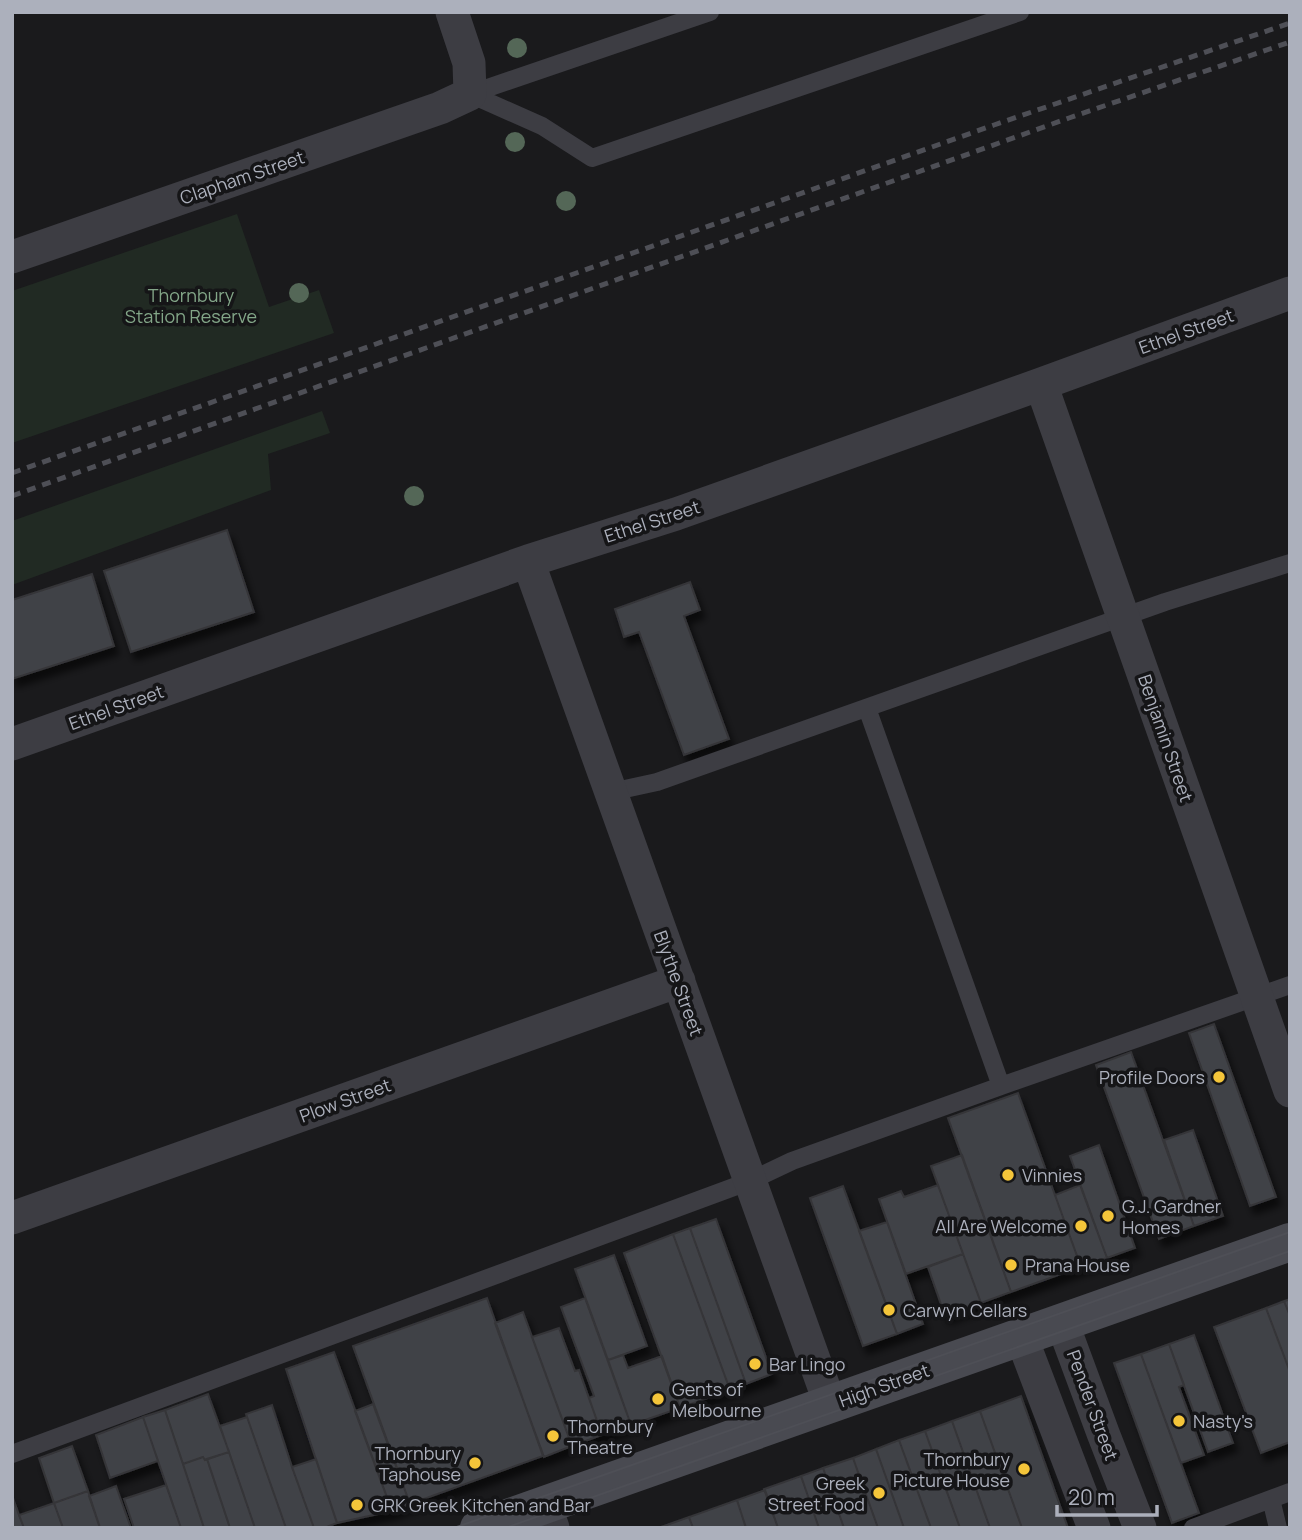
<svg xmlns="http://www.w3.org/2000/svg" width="1302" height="1540" font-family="Manrope,sans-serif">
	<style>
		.green { fill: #212a23 }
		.building { fill: #414246; stroke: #343438; stroke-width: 2; filter: url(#shadow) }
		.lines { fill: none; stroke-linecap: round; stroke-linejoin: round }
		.lane { stroke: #3d3d43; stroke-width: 18 }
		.street { stroke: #3d3d43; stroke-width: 33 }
		.secondary { stroke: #494a51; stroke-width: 38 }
		.tram { stroke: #4e4f56; stroke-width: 2 }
		.rail { stroke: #4e4f56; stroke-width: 5; stroke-dasharray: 9 7; stroke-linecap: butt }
		.tree { fill: #546757 }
		.poi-dot { fill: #f4c53a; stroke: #151517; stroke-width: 2.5 }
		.labels { text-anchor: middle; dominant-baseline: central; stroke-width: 7; stroke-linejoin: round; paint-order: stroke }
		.street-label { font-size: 18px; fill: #acb0bc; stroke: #151517 }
		.park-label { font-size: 18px; fill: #83a688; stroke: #151517 }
		.poi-label { font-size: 18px; fill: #acb0bc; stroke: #151517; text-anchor: start }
	</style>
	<defs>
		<filter id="shadow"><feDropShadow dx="4.5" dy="8" stdDeviation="3.5" flood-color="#0009"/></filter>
	</defs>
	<rect width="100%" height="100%" fill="#1a1a1c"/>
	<path class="green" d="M 237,214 L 269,307 L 319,290 L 334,333 L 12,443 L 12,291 Z
		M 322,411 L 330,433 L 268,454 L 271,490 L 12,585 L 12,521 Z"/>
	<path class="building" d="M 227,530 L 254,612 L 131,652 L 104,571 Z
		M 92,574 L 114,646 L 12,679 L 12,600 Z
		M 690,582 L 700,610 L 684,616 L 729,739 L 684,755 L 639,632 L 624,637 L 615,609 Z
		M 1214,1024 L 1276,1197 L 1250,1206 L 1189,1033 Z
		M 1131,1052 L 1194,1226 L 1159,1239 L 1096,1065 Z
		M 1018,1093 L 1081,1267 L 1011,1292 L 948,1118 Z
		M 1193,1130 L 1223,1216 L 1194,1226 L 1164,1140 Z
		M 1099,1145 L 1135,1248 L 1107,1258 L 1070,1156 Z
		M 962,1155 L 1011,1292 L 981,1303 L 931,1166 Z
		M 938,1185 L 963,1254 L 906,1274 L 879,1199 L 901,1191 L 904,1197 Z
		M 1080,1185 L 1107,1258 L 1081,1267 L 1055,1195 Z
		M 843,1186 L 897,1334 L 863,1346 L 810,1198 Z
		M 716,1219 L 772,1374 L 746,1384 L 690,1228 Z
		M 887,1222 L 923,1324 L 897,1334 L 859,1231 Z
		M 690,1228 L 746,1384 L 730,1390 L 673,1234 Z
		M 673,1234 L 730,1390 L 680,1408 L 624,1253 Z
		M 963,1254 L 981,1303 L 945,1316 L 928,1267 Z
		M 614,1255 L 647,1346 L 608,1360 L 575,1269 Z
		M 487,1298 L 543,1456 L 410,1504 L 353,1346 Z
		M 585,1298 L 631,1425 L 602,1435 L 589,1398 L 594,1396 L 561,1307 Z
		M 1290,1299 L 1290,1372 L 1266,1308 Z
		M 1284,1301 L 1290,1316 L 1290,1372 L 1266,1308 Z
		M 1266,1308 L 1290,1372 L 1290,1442 L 1261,1453 L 1214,1327 Z
		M 523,1312 L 572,1446 L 544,1457 L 495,1323 Z
		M 559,1328 L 575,1371 L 579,1370 L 602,1435 L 572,1446 L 532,1337 Z
		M 1194,1335 L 1233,1443 L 1208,1452 L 1169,1344 Z
		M 1169,1344 L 1184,1385 L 1179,1387 L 1204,1455 L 1181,1463 L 1141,1354 Z
		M 334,1352 L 392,1511 L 337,1523 L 286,1369 Z
		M 1141,1354 L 1199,1513 L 1172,1523 L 1114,1363 Z
		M 623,1355 L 628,1368 L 662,1356 L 680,1408 L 631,1425 L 608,1360 Z
		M 208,1394 L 229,1452 L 205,1460 L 203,1457 L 183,1464 L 165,1410 Z
		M 1021,1396 L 1068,1528 L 1022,1528 L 980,1411 Z
		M 373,1404 L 410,1504 L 392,1511 L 355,1411 Z
		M 272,1405 L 292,1467 L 314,1528 L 286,1528 L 247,1417 L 246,1414 Z
		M 165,1410 L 183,1464 L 204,1528 L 181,1528 L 143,1417 Z
		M 980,1411 L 1022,1528 L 990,1528 L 952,1421 Z
		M 143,1417 L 158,1461 L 110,1478 L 96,1435 Z
		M 247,1417 L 286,1528 L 255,1528 L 220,1426 Z
		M 952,1421 L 990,1528 L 960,1528 L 925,1431 Z
		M 925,1431 L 960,1528 L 931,1528 L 899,1440 Z
		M 899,1440 L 931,1528 L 904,1528 L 876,1449 Z
		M 72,1446 L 88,1491 L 54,1503 L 39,1458 Z
		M 876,1449 L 904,1528 L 878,1528 L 853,1458 Z
		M 229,1452 L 255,1528 L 230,1528 L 207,1459 Z
		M 203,1457 L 205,1460 L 207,1459 L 230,1528 L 204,1528 L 183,1464 Z
		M 853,1458 L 878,1528 L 844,1528 L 823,1468 Z
		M 316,1459 L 337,1523 L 324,1528 L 314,1528 L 292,1467 Z
		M 823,1468 L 844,1528 L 819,1528 L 801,1476 Z
		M 801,1476 L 819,1528 L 778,1528 L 764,1489 Z
		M 166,1485 L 181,1528 L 134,1528 L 124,1499 Z
		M 116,1486 L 131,1528 L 100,1528 L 89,1496 Z
		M 765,1490 L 778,1528 L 746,1528 L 737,1500 Z
		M 88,1491 L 100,1528 L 63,1528 L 54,1503 Z
		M 12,1495 L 19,1515 L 24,1528 L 12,1528 Z
		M 737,1500 L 746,1528 L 693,1528 L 689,1517 Z
		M 54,1503 L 63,1528 L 24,1528 L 19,1515 Z
		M 689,1517 L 693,1528 L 661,1528 L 661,1527 Z"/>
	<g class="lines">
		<path class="lane" d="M 470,94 L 542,126 L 592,158 L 1020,12
			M 470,94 L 710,12
			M 867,708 L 1001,1086 L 1290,985
			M 611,792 L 657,782 L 1165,602 L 1290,563
			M 12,1454 L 750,1181 L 792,1161 L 1001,1086
			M 1271,1499 L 1278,1528
			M 1193,1528 L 1290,1492"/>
		<path class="street" d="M 12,257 L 440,108 L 470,94 L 469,63 L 452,12
			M 1041,384 L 1290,1091
			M 528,561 L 830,1404
			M 12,744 L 528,561 L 676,514 L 1041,384 L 1290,293
			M 12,1218 L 679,981
			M 1062,1322 L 1103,1433 L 1140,1528
			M 1021,1336 L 1094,1528
			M 545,1505 L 553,1528"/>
		<path class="secondary" d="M 479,1528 L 1290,1242"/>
		<path class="tram" d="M 454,1528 L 1290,1232
			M 505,1528 L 1290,1251"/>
		<path class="rail" d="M 12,473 L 994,125 L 1290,23
			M 12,496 L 1069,118 L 1290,42"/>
	</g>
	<g class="tree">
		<circle cx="517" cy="48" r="10"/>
		<circle cx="515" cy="142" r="10"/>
		<circle cx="566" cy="201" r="10"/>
		<circle cx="299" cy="293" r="10"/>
		<circle cx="414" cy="496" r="10"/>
	</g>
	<g class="poi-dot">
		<circle cx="1219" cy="1077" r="7"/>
		<circle cx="1008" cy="1175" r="7"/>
		<circle cx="1108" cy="1216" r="7"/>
		<circle cx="1081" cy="1226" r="7"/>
		<circle cx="1011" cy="1265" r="7"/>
		<circle cx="889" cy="1310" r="7"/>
		<circle cx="755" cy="1364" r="7"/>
		<circle cx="658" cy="1399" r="7"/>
		<circle cx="1179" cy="1421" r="7"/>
		<circle cx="553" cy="1436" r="7"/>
		<circle cx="475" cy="1463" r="7"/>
		<circle cx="1024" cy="1469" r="7"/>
		<circle cx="879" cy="1493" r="7"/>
		<circle cx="357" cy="1505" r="7"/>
	</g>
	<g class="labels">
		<g class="street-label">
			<text transform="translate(242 177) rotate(-19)">Clapham Street</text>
			<text transform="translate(1186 331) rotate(-20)">Ethel Street</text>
			<text transform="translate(652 521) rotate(-18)">Ethel Street</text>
			<text transform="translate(116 707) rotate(-20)">Ethel Street</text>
			<text transform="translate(1166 738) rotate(71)">Benjamin Street</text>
			<text transform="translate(679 983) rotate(70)">Blythe Street</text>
			<text transform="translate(345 1100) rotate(-20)">Plow Street</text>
			<text transform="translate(884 1385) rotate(-20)">High Street</text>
			<text transform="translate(1093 1405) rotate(70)">Pender Street</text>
		</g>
		<g class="park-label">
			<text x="191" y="295">Thornbury<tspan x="191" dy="21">Station Reserve</tspan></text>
		</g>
		<g class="poi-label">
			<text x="1205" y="1077" text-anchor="end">Profile Doors</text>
			<text x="1022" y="1175">Vinnies</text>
			<text x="1122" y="1206">G.J. Gardner<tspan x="1122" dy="21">Homes</tspan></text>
			<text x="1067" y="1226" text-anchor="end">All Are Welcome</text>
			<text x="1025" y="1265">Prana House</text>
			<text x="903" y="1310">Carwyn Cellars</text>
			<text x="769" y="1364">Bar Lingo</text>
			<text x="672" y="1389">Gents of<tspan x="672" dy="21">Melbourne</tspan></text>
			<text x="1193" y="1421">Nasty's</text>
			<text x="567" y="1426">Thornbury<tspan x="567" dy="21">Theatre</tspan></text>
			<text x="461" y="1453" text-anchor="end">Thornbury<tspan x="461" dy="21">Taphouse</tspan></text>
			<text x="1010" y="1459" text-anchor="end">Thornbury<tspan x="1010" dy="21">Picture House</tspan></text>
			<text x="865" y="1483" text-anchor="end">Greek<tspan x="865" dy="21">Street Food</tspan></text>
			<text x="371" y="1505">GRK Greek Kitchen and Bar</text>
		</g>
	</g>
	<rect width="1302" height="1540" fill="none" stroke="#acb0bc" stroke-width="28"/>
	<path d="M1057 1505v10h100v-10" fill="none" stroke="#acb0bc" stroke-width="3.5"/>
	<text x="1068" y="1505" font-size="21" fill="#acb0bc" stroke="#151517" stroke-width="5" paint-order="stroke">20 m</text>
</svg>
